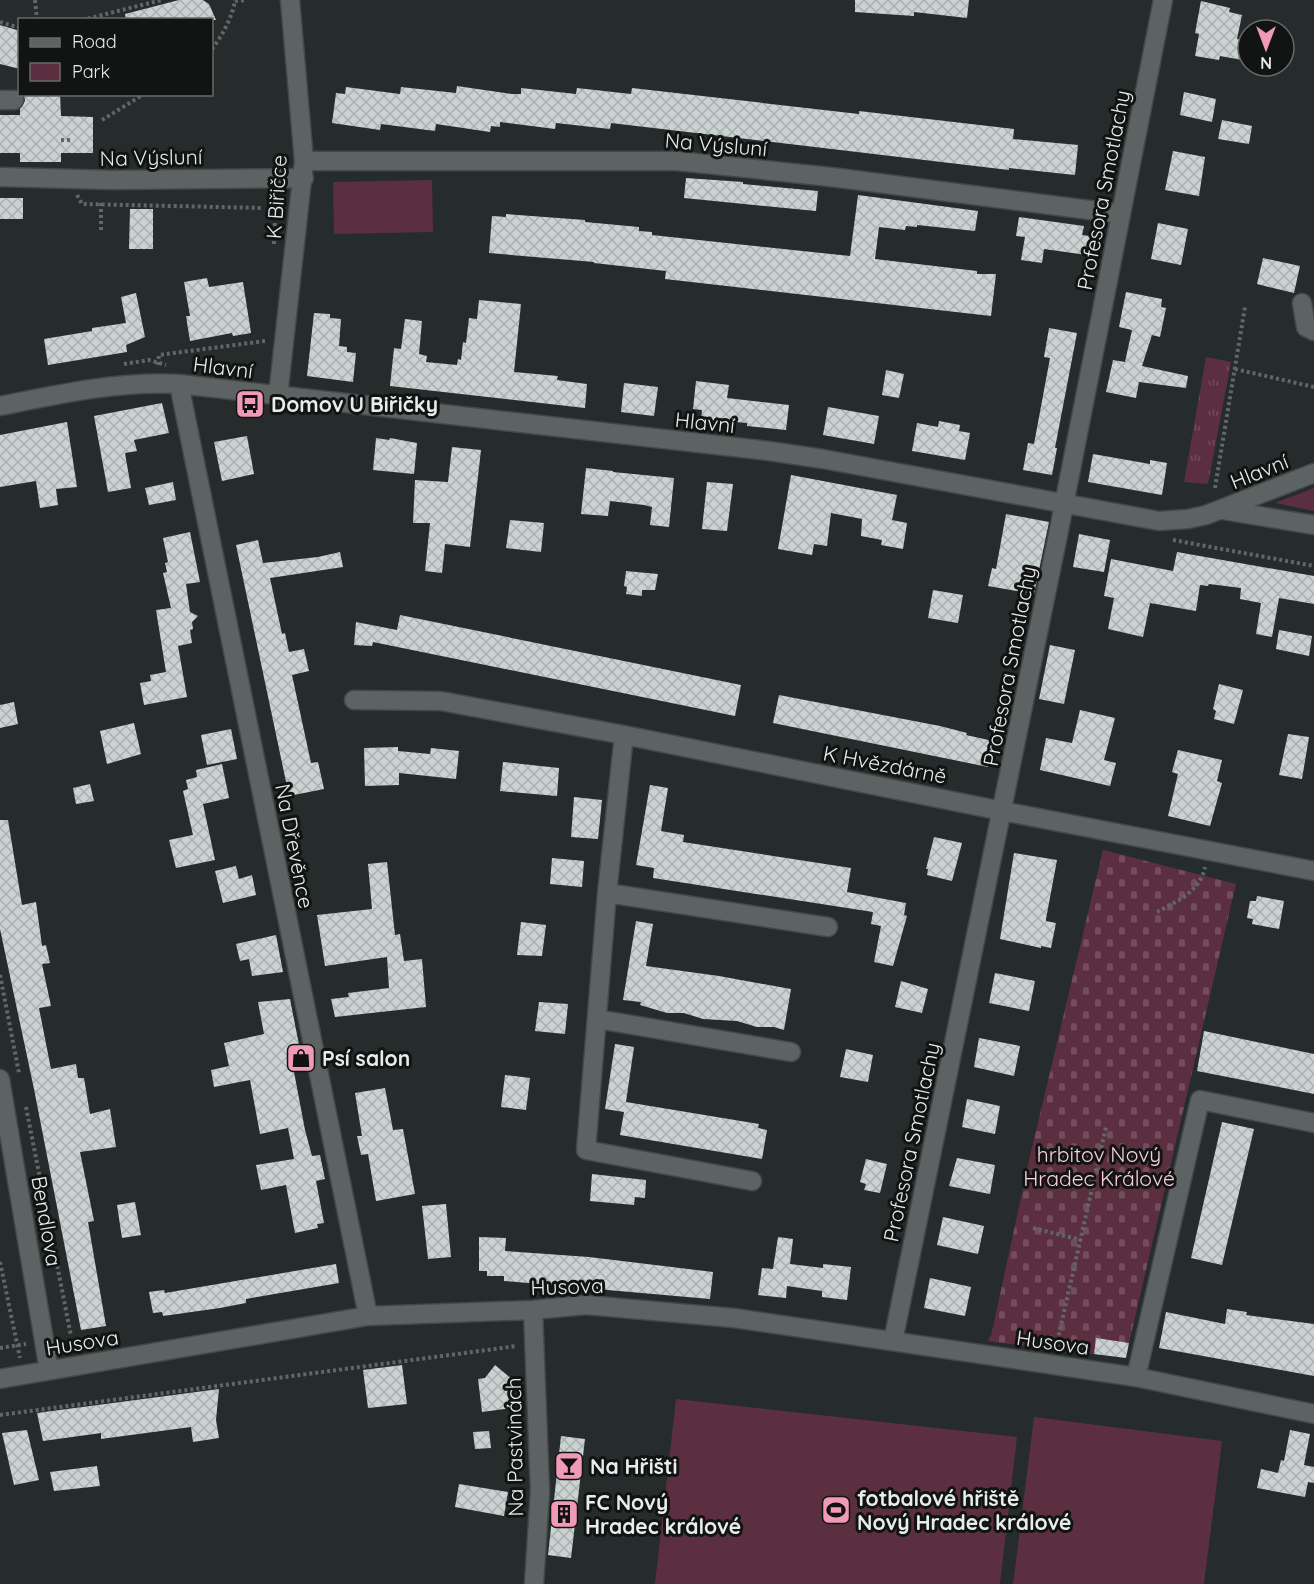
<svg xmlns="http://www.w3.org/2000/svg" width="1314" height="1584" font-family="Quicksand,sans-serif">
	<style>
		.green { fill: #5b2f3f }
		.cemetery { fill: url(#cemetery-stones) }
		.park { fill: url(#park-tufts) }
		.building { fill: url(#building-cross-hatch) }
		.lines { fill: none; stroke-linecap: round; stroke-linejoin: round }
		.minor-casing { stroke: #434848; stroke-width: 21 }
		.path { stroke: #616766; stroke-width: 4; stroke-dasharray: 3 3; stroke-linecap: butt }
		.minor { stroke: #5d6363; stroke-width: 18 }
		.labels { text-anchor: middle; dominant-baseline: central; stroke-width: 6; stroke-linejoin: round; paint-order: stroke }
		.street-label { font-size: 21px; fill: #e8ecec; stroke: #111413 }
		.poi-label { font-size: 21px; font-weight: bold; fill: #e8ecec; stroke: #111413; text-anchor: start }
		.park-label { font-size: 21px; fill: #fccfdd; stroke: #111413 }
	</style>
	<defs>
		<pattern id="cemetery-stones" width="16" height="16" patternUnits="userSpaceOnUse" patternTransform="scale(1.5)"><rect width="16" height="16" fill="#5b2f3f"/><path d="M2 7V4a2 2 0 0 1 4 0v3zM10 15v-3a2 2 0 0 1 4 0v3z" fill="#734d5b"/></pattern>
		<pattern id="park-tufts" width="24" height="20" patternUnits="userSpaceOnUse" patternTransform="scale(1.5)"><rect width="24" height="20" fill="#5b2f3f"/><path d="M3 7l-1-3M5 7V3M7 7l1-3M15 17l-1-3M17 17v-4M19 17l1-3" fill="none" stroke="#734d5b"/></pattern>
		<pattern id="building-cross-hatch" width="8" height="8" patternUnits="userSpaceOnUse" patternTransform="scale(1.5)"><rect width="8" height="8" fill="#cbd2d2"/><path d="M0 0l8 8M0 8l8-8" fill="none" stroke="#aaafaf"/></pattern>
	</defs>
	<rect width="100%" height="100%" fill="#262c2b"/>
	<path class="green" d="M 432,180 L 433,232 L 334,234 L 333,182 Z
		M 1314,488 L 1314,511 L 1275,503 Z
		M 676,1399 L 1017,1437 L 1000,1584 L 655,1584 Z
		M 1034,1417 L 1222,1441 L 1204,1584 L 1013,1584 Z"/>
	<path class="cemetery" d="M 1103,850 L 1236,884 L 1129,1343 L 1096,1339 L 1094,1354 L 1073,1352 L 1074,1342 L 1066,1342 L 1065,1351 L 988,1341 L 990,1336 L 991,1336 L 1030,1156 Z"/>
	<path class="park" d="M 1206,357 L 1231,362 L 1208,484 L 1184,482 Z"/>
	<path class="building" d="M 179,0 L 203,0 L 209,4 L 216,20 L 126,20 L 125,14 Z
		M 855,0 L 969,0 L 967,18 L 914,12 L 914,16 L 855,12 Z
		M 1201,1 L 1230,8 L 1229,12 L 1242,15 L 1237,39 L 1248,41 L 1248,61 L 1220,56 L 1219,60 L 1195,56 L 1199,34 L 1195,33 Z
		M 0,25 L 20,31 L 20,69 L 0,64 Z
		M 457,86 L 512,94 L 521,94 L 521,88 L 576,94 L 577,88 L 631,94 L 632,88 L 859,114 L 859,111 L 1014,129 L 1013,139 L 1078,145 L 1075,175 L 1009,168 L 1009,170 L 611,123 L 610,129 L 556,123 L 555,129 L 500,122 L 500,127 L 491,126 L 490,132 L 436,124 L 435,131 L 381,124 L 380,130 L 332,123 L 336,93 L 345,94 L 346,87 L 400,94 L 401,87 L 456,93 Z
		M 1184,92 L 1216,99 L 1212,122 L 1180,115 Z
		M 24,94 L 60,94 L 61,116 L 93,117 L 93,153 L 61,153 L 61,162 L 20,162 L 20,153 L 0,153 L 0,115 L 20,115 L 20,109 L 25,101 Z
		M 1222,120 L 1252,126 L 1249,144 L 1218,139 Z
		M 1173,151 L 1205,157 L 1199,196 L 1165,190 Z
		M 686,178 L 743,182 L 743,184 L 818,191 L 816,211 L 684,198 Z
		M 858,195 L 978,211 L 975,231 L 917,225 L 917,227 L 906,226 L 905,230 L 879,227 L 875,259 L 977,271 L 977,274 L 996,274 L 991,316 L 665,279 L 666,271 L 594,263 L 594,262 L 489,253 L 492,216 L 506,217 L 506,214 L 585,220 L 585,222 L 639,227 L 639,231 L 652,232 L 652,235 L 850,256 Z
		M 0,198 L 23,198 L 23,219 L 0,219 Z
		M 130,209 L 153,209 L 153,249 L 129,249 Z
		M 1019,217 L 1084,226 L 1082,235 L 1097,237 L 1094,256 L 1044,249 L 1042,263 L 1021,260 L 1025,237 L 1016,236 Z
		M 1158,223 L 1188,229 L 1181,265 L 1151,259 Z
		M 1263,258 L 1300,266 L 1294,293 L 1257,284 Z
		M 207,278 L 209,287 L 243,282 L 251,333 L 233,336 L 232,333 L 190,341 L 186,316 L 190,316 L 184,282 Z
		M 1126,292 L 1162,299 L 1161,307 L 1166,308 L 1160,337 L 1152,335 L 1142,366 L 1188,376 L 1186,388 L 1139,382 L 1136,398 L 1106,392 L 1113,360 L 1125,362 L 1132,330 L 1119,327 Z
		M 136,293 L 145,337 L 126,345 L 127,352 L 48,365 L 44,339 L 92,331 L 92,328 L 126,323 L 121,297 Z
		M 479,300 L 521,304 L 514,372 L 558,376 L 557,380 L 587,384 L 585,408 L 390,386 L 394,348 L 401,349 L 405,319 L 422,321 L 419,354 L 427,356 L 426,362 L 457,365 L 458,359 L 461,360 L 463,342 L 466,343 L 469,318 L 477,319 Z
		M 314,313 L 330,314 L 330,318 L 341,319 L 339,346 L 347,347 L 347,352 L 356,353 L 353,382 L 307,376 Z
		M 1049,328 L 1077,333 L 1055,448 L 1057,448 L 1052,475 L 1023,470 L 1028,443 L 1034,444 L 1050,358 L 1044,357 Z
		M 886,370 L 904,374 L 899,398 L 882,395 Z
		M 696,381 L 729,385 L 727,398 L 789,405 L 786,430 L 747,426 L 747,423 L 714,420 L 709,424 L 705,419 L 701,419 L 702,410 L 693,409 Z
		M 624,383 L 658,387 L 654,416 L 621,412 Z
		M 162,403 L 169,433 L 134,440 L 137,451 L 125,453 L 131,488 L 108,492 L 94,416 Z
		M 828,407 L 879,416 L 874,444 L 823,435 Z
		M 939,421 L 960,425 L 959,431 L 970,433 L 965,460 L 912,451 L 917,423 L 938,427 Z
		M 67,422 L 77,487 L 56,489 L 58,505 L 40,508 L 36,481 L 0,487 L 0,435 Z
		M 247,436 L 254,474 L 222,481 L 214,442 Z
		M 376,438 L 389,440 L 390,438 L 417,443 L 414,474 L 373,470 Z
		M 452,447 L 481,450 L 470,547 L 445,544 L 442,573 L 425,571 L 430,523 L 413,523 L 415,480 L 448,482 Z
		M 1093,454 L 1150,464 L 1150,460 L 1167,463 L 1162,495 L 1088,482 Z
		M 586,468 L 613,471 L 613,472 L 674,478 L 669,527 L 650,525 L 652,507 L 644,505 L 610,501 L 608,516 L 581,514 Z
		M 791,475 L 897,495 L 892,520 L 907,523 L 903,549 L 881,545 L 882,540 L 861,536 L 862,519 L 831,513 L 827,546 L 814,544 L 812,555 L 778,549 Z
		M 173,482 L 176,500 L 149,505 L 145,488 Z
		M 707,482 L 733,484 L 727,531 L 702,529 Z
		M 1006,514 L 1049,522 L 1034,594 L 988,586 L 992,568 L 996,569 Z
		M 510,520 L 544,523 L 541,552 L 506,548 Z
		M 190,532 L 200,582 L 186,584 L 190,612 L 198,616 L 192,622 L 193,629 L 190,630 L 192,643 L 178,646 L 187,697 L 144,705 L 140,683 L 151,681 L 150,675 L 166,672 L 156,610 L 171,608 L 163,573 L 167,572 L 165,563 L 168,562 L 163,538 Z
		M 1079,534 L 1110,540 L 1104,572 L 1073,567 Z
		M 258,540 L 263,563 L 318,557 L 340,552 L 343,567 L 270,578 L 282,634 L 285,633 L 289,652 L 304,649 L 309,671 L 292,675 L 311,763 L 318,762 L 324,789 L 289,796 L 236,545 Z
		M 1177,552 L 1314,576 L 1314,604 L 1279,598 L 1272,637 L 1256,634 L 1261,603 L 1240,599 L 1241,588 L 1209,584 L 1208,586 L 1200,585 L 1196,611 L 1150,603 L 1143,637 L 1108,629 L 1114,598 L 1104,596 L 1111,559 L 1173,571 Z
		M 626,571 L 658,574 L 655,590 L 642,590 L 642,596 L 626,594 L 627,587 L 624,586 Z
		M 933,590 L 963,595 L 958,623 L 928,618 Z
		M 400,615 L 741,685 L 735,716 L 373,642 L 372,646 L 354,645 L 356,622 L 397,630 Z
		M 1279,630 L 1312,636 L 1309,656 L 1276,649 Z
		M 1050,645 L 1075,650 L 1064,704 L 1039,699 Z
		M 1219,684 L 1243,690 L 1234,724 L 1214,719 L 1216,711 L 1213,709 Z
		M 779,695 L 940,726 L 967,733 L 966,735 L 993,741 L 988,767 L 773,723 Z
		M 14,702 L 18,724 L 0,728 L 0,705 Z
		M 1080,710 L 1115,718 L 1104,760 L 1116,763 L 1110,786 L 1040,770 L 1046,738 L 1072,743 Z
		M 134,723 L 141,754 L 107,764 L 100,731 Z
		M 231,729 L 237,759 L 207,765 L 201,735 Z
		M 1288,734 L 1309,737 L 1302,779 L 1279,775 Z
		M 398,747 L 398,751 L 430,754 L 431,748 L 459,751 L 456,779 L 399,773 L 399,785 L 365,786 L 364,748 Z
		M 1178,750 L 1222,760 L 1217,781 L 1222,783 L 1210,826 L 1168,816 L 1178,774 L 1172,772 Z
		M 503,762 L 559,768 L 557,796 L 500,791 Z
		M 222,764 L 229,798 L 203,804 L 215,860 L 176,868 L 169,840 L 193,835 L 183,791 L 188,789 L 186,780 L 197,777 L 196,770 Z
		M 90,784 L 94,801 L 76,804 L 73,788 Z
		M 650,785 L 668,788 L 661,831 L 684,835 L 683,842 L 851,868 L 847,892 L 906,903 L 904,915 L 907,916 L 893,966 L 874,962 L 881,926 L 871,924 L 873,912 L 653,878 L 654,868 L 636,865 Z
		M 574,797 L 602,800 L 598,839 L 571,837 Z
		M 0,820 L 8,820 L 22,905 L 36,902 L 42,946 L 46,945 L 50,963 L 42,964 L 51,1006 L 39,1008 L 51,1069 L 76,1064 L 78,1078 L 84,1078 L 90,1114 L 110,1109 L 116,1147 L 80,1152 L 94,1221 L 88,1222 L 106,1326 L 81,1330 L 34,1089 L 0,929 Z
		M 934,837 L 962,843 L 952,881 L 927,875 L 928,869 L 926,869 Z
		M 1014,853 L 1057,860 L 1046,919 L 1046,921 L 1056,923 L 1051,948 L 1041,946 L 1041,948 L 1000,939 Z
		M 552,858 L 584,861 L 582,887 L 550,884 Z
		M 387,862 L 395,935 L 400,934 L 404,961 L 422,959 L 426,1007 L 335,1017 L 331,999 L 349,997 L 348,993 L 389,988 L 387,957 L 325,966 L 317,915 L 372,909 L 368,864 Z
		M 236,866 L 239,879 L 252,875 L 256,895 L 223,903 L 215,871 Z
		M 1257,896 L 1284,901 L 1279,929 L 1252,924 L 1253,919 L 1247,918 L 1250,901 L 1256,901 Z
		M 636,921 L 653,924 L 646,966 L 719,976 L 791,989 L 784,1030 L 774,1027 L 757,1027 L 737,1021 L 703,1019 L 684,1013 L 667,1013 L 640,1005 L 641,1002 L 623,1000 Z
		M 521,922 L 546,925 L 542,956 L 517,955 Z
		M 276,935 L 283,972 L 252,976 L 249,959 L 240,961 L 236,944 Z
		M 995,973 L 1035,981 L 1029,1011 L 989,1003 Z
		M 901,981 L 928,989 L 922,1013 L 895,1007 Z
		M 290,999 L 304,1070 L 294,1072 L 305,1130 L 312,1156 L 320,1155 L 325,1179 L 316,1181 L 324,1223 L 317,1224 L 318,1228 L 295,1233 L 286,1185 L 261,1190 L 256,1165 L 294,1159 L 288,1128 L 260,1134 L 250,1080 L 214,1087 L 211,1070 L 229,1066 L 224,1043 L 264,1034 L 258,1002 Z
		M 539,1002 L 568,1004 L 565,1034 L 535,1031 Z
		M 1204,1031 L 1314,1054 L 1314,1094 L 1197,1071 Z
		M 979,1038 L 1020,1046 L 1014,1076 L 974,1067 Z
		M 615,1044 L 634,1047 L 626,1102 L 759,1124 L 758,1128 L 767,1130 L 762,1159 L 620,1135 L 624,1112 L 605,1109 Z
		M 846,1049 L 873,1055 L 868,1082 L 840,1077 Z
		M 505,1075 L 530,1078 L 526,1110 L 501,1107 Z
		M 385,1088 L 393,1130 L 403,1129 L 415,1194 L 376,1201 L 368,1154 L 361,1155 L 357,1136 L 362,1136 L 355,1093 Z
		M 967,1099 L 1000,1106 L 995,1134 L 962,1127 Z
		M 1222,1122 L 1254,1129 L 1222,1265 L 1191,1258 Z
		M 957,1158 L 995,1165 L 990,1194 L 949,1186 Z
		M 866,1159 L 887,1164 L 880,1193 L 864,1190 L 866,1184 L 860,1182 Z
		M 592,1174 L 646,1180 L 645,1198 L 635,1197 L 634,1205 L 590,1201 Z
		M 135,1202 L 141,1235 L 122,1238 L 117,1205 Z
		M 446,1204 L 451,1257 L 428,1259 L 422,1206 Z
		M 943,1217 L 984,1226 L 978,1254 L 937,1245 Z
		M 479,1237 L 506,1238 L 505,1251 L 589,1257 L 713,1272 L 710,1299 L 504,1281 L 504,1276 L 487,1276 L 487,1271 L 479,1271 Z
		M 778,1237 L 793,1239 L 790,1264 L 823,1268 L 823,1264 L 851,1267 L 847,1300 L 822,1297 L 822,1291 L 787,1286 L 786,1298 L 758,1295 L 762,1268 L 773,1269 Z
		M 336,1264 L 339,1283 L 246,1299 L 246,1303 L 220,1308 L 163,1316 L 162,1312 L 153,1313 L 149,1292 L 164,1290 L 165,1293 Z
		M 930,1278 L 971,1287 L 965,1316 L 924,1308 Z
		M 1227,1309 L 1247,1312 L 1246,1315 L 1314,1324 L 1314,1376 L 1159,1348 L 1166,1312 L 1225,1324 Z
		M 1096,1338 L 1129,1343 L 1126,1358 L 1094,1354 Z
		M 402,1365 L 407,1404 L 368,1408 L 363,1370 Z
		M 495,1365 L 513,1380 L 514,1391 L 510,1396 L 512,1408 L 482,1412 L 478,1379 L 485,1378 Z
		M 219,1389 L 216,1420 L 219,1438 L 193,1442 L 191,1427 L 101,1439 L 101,1433 L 43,1441 L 37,1413 Z
		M 27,1430 L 39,1480 L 14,1485 L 2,1433 Z
		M 1290,1430 L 1310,1434 L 1304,1465 L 1314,1467 L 1314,1483 L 1308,1482 L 1305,1497 L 1257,1488 L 1261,1469 L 1278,1473 L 1281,1460 L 1284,1461 Z
		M 489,1431 L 491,1448 L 475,1449 L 473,1432 Z
		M 561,1436 L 585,1439 L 571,1558 L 548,1555 Z
		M 97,1466 L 100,1486 L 54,1491 L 50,1472 Z
		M 459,1484 L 508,1492 L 504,1516 L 455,1507 Z"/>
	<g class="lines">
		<g class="minor-casing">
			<path id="minor" d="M 0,100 L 14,100
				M 304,161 L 677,161 L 831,177 L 1121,214
				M 0,177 L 113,180 L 304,178
				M 1302,303 L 1306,327 L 1314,331
				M 179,384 L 368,1316
				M 278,396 L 304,161 L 290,0
				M 0,406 C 60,394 118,381 179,384 L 769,451 L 823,459 L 1159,521 L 1188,519 L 1206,515 L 1314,473
				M 1223,510 L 1314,525
				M 354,700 L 441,701 L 624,735 L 1002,811 L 1314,871
				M 624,735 L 607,893 L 586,1150 L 752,1181
				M 607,893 L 828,927
				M 597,1019 L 791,1052
				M 0,1079 L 49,1370
				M 533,1310 L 540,1491 L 534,1584
				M 893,1341 L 1059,530 L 1163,0
				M 1136,1377 L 1200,1100 L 1314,1123
				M 0,1379 L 368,1316 L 533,1310 L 586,1305 L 734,1318 L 1136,1377 L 1314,1414"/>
		</g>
		<path class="path" d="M 35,0 L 37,20
			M 235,1 L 247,0
			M 82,20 L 162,0
			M 0,22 L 20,28
			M 212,49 C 222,36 233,16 235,0
			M 102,120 L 144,94
			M 61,140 L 70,140
			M 77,195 L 82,204 L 263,208
			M 101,230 L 101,202
			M 274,244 L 276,195
			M 124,364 L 149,360 L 166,365
			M 158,365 L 159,355 L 265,341
			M 1235,369 L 1314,387
			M 1215,488 L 1245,307
			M 1173,540 L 1314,566
			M 1157,912 C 1177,901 1200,892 1205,867
			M 0,975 L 19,1073
			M 26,1107 L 71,1336
			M 1033,1228 L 1081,1240
			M 0,1262 L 20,1358
			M 1056,1347 L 1106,1127
			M 0,1348 L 26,1344
			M 0,1415 L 517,1346"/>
		<use href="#minor" class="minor"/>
	</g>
	<defs>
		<g id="bus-square" transform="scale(1.5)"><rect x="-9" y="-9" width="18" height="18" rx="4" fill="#f09ab7" stroke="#111413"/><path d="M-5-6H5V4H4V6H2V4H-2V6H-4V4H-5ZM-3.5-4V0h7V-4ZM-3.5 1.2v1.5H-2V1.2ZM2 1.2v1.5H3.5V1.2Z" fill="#111"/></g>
		<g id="shop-square" transform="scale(1.5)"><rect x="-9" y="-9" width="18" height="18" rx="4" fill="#f09ab7" stroke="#111413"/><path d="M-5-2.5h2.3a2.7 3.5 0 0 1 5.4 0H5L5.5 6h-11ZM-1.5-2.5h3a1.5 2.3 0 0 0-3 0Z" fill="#111"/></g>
		<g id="bar-square" transform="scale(1.5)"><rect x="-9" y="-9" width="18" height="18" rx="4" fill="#f09ab7" stroke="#111413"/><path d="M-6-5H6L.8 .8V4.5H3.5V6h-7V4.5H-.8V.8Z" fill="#111"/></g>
		<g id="stadium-square" transform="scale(1.5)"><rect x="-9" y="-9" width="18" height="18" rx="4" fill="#f09ab7" stroke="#111413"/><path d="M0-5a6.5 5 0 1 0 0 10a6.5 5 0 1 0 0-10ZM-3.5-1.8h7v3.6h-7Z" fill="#111"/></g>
		<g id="building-square" transform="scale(1.5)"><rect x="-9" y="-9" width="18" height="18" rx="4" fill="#f09ab7" stroke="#111413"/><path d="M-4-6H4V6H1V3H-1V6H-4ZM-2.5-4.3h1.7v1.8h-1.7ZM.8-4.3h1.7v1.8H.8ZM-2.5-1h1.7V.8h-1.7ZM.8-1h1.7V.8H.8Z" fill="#111"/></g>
	</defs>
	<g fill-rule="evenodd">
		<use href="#bus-square" x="250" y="404"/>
		<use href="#shop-square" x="301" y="1058"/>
		<use href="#bar-square" x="569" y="1466"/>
		<use href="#stadium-square" x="836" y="1510"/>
		<use href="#building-square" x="564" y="1514"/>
	</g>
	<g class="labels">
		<g class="street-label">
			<text transform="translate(716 144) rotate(5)">Na Výsluní</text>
			<text transform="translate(151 157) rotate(-1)">Na Výsluní</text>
			<text transform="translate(1103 190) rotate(-79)">Profesora Smotlachy</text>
			<text transform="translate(276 197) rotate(-86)">K Biřičce</text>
			<text transform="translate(223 367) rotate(7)">Hlavní</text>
			<text transform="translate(705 422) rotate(6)">Hlavní</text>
			<text transform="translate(1259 471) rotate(-22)">Hlavní</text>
			<text transform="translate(1009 666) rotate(-79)">Profesora Smotlachy</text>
			<text transform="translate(885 764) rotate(11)">K Hvězdárně</text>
			<text transform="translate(295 846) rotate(79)">Na Dřevěnce</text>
			<text transform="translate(911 1142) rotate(-78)">Profesora Smotlachy</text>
			<text transform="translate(47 1221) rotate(80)">Bendlova</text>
			<text transform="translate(567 1286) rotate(-2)">Husova</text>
			<text transform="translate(82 1342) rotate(-9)">Husova</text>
			<text transform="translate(1053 1342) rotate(8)">Husova</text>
			<text transform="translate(514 1447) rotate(-91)">Na Pastvinách</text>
		</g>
		<g class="poi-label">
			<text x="271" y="404">Domov U Biřičky</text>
			<text x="322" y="1058">Psí salon</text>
			<text x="590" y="1466">Na Hřišti</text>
			<text x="857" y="1498">fotbalové hřiště<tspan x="857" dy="24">Nový Hradec králové</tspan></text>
			<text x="585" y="1502">FC Nový<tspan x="585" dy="24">Hradec králové</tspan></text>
		</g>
		<g class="park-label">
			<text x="1099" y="1154">hrbitov Nový<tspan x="1099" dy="24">Hradec Králové</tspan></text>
		</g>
	</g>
	<rect x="18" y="18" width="195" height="78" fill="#111413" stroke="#676a6a" stroke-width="1.5"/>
	<rect x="30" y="38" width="30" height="9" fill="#5d6363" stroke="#676a6a" stroke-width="1.5"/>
	<text x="72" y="48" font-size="18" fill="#e8ecec">Road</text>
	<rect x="30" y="63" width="30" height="18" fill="#5b2f3f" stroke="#676a6a" stroke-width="1.5"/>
	<text x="72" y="78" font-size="18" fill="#e8ecec">Park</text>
	<g transform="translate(1266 48) rotate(180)"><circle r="28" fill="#111413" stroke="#676a6a" stroke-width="1.5"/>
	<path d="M0-4.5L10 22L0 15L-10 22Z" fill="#f09ab7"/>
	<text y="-9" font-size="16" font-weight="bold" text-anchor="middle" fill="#e8ecec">N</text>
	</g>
</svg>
